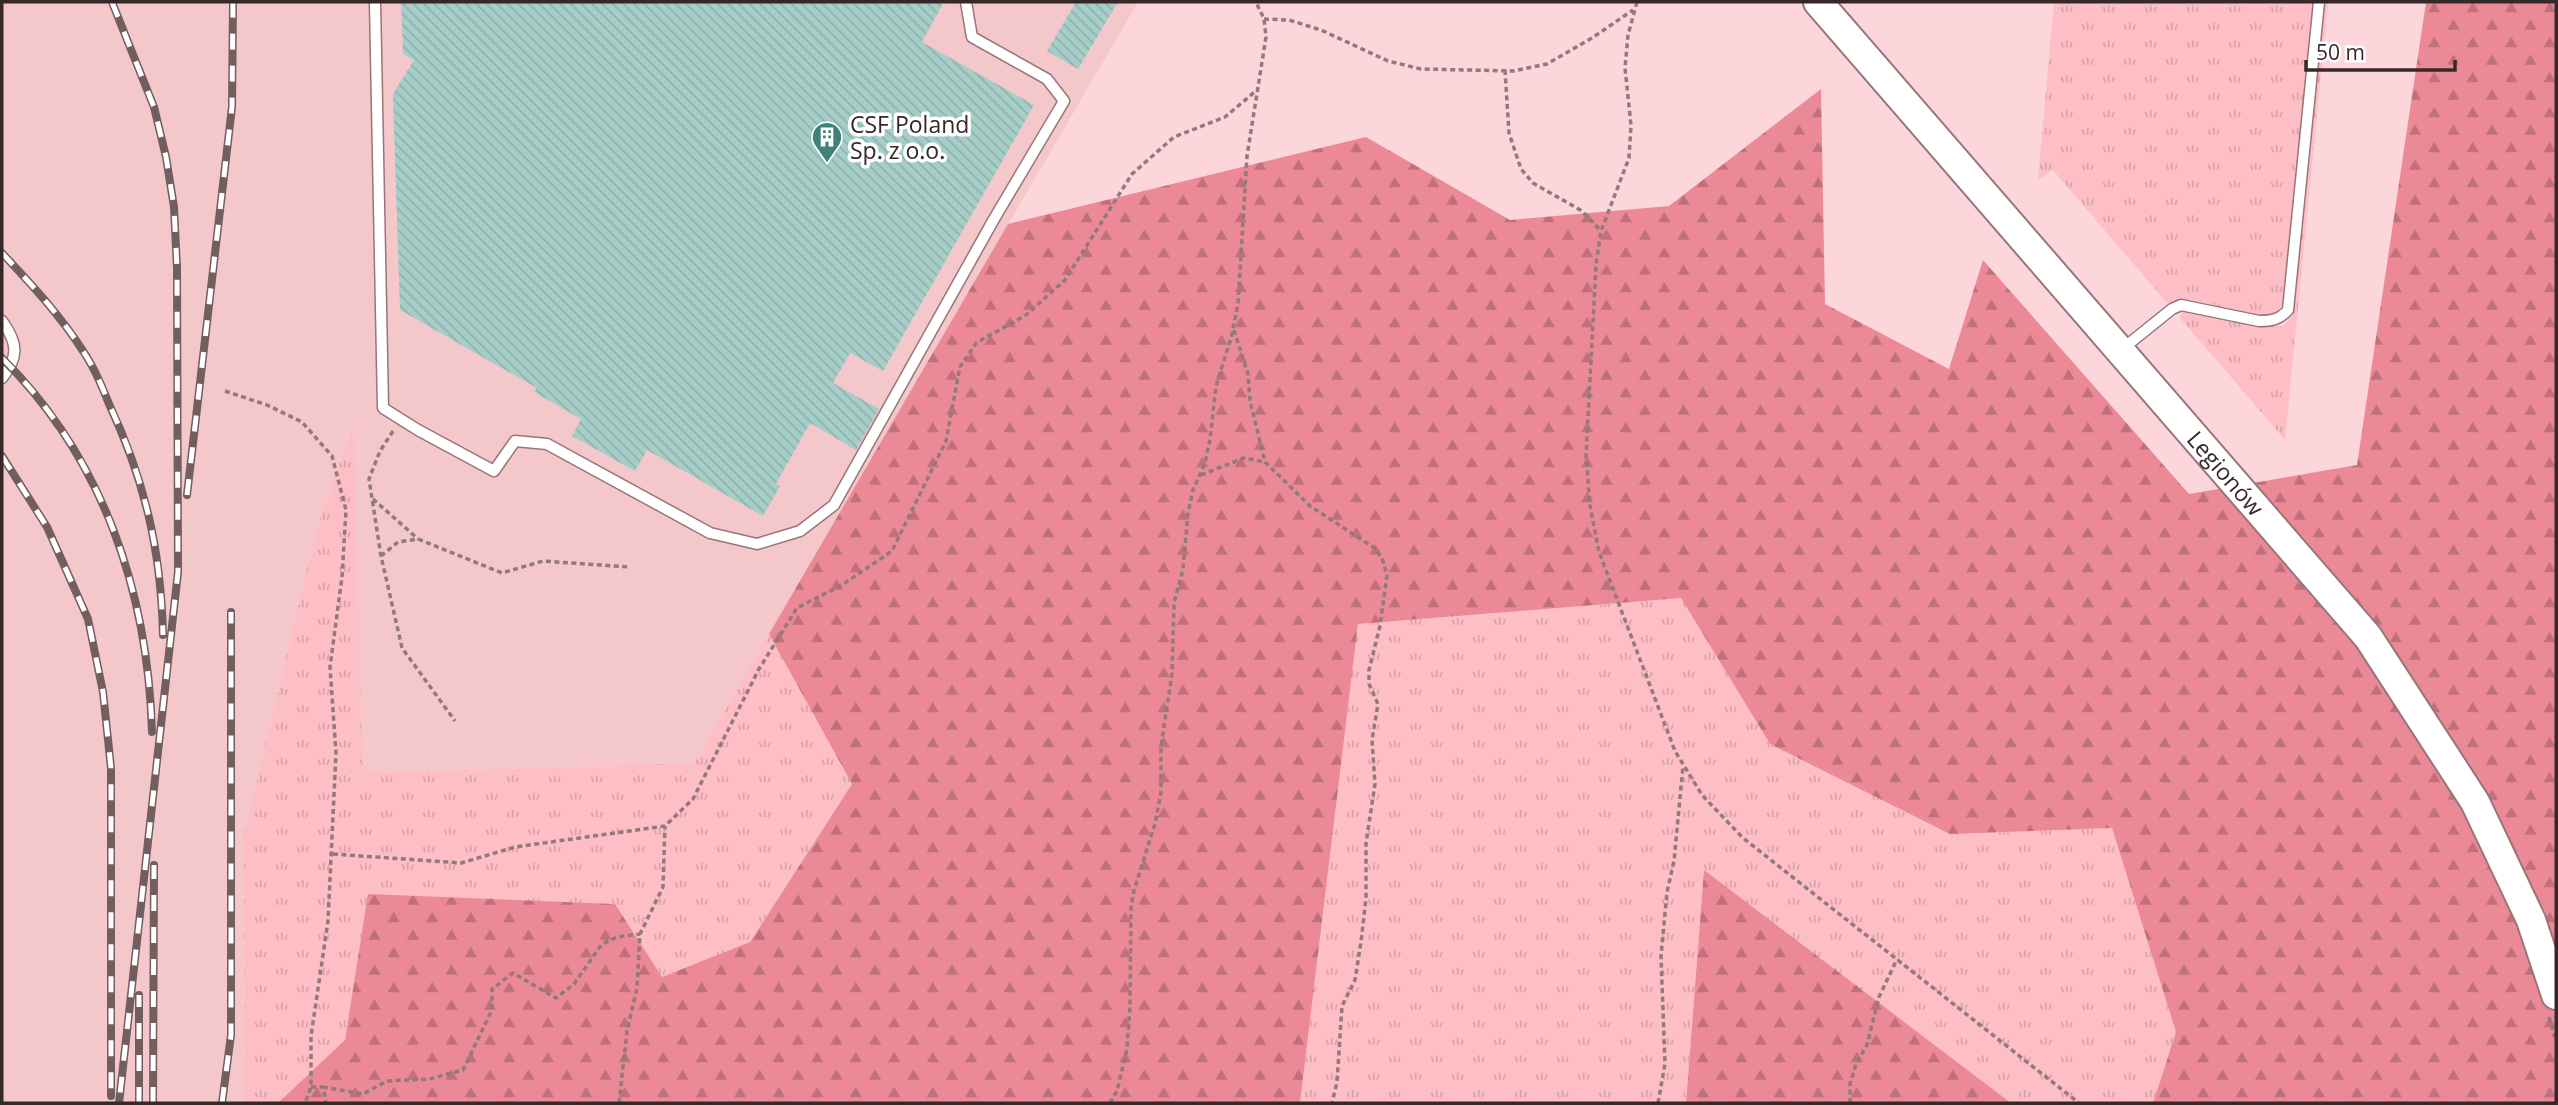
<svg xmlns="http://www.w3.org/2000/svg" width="2558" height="1105" font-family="'Open Sans',sans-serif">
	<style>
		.built { fill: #f4c7cb }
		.grass { fill: url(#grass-tufts) }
		.forest { fill: url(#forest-firs) }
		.building { fill: url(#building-back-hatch) }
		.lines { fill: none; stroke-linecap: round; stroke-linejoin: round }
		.lane-casing { stroke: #977579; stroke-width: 13 }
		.secondary-casing { stroke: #977579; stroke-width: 32 }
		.path { stroke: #92797b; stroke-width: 3.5; stroke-dasharray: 5 3.5; stroke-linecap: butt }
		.lane { stroke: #fff; stroke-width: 10 }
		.secondary { stroke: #fff; stroke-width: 28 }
		.rail-casing { stroke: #725d5f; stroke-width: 8 }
		.rail { stroke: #fff; stroke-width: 5; stroke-dasharray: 16; stroke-linecap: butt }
		.labels { text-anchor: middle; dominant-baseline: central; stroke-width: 7; stroke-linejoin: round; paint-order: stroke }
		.poi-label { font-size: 23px; fill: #362829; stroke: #fff; text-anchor: start }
		.street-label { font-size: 23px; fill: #362829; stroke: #fff }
	</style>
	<defs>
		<pattern id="grass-tufts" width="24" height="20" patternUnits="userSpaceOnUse" patternTransform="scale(1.75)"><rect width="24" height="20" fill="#fdbec5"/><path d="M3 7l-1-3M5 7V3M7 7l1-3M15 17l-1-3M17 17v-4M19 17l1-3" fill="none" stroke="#d9a3a9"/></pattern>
		<pattern id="forest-firs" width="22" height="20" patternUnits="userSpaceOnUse" patternTransform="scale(1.75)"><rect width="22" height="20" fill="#ec8996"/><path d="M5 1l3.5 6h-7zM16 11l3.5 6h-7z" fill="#c0707a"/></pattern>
		<pattern id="building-back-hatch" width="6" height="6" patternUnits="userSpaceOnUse" patternTransform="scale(1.75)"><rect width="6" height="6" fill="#a6cec8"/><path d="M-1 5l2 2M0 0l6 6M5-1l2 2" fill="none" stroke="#90b1ac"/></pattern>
	</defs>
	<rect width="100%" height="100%" fill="#fcd6da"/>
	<path class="built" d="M 2,2 L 1138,2 L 694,763 L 363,773 L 352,426 L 317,529 L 244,834 L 245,1103 L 2,1103 Z"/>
	<path class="grass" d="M 2054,2 L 2313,2 L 2286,300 L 2276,313 C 2245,327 2199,288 2168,304 L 2053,170 L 2038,180 Z
		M 2324,2 L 2328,2 L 2285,440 L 2180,318 L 2182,310 L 2270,327 L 2284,326 L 2293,315 Z
		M 353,424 L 363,773 L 694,763 L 769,634 L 852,784 L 749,943 L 662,977 L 369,894 L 345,1040 L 278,1103 L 245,1103 L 244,834 L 317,528 Z
		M 1681,598 L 1770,744 L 1950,834 L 2112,828 L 2176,1032 L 2153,1103 L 2011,1103 L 1704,871 L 1686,1103 L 1300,1103 L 1358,624 Z"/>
	<path class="forest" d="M 2426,2 L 2556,2 L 2556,1103 L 2153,1103 L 2176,1032 L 2112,828 L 1950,834 L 1770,744 L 1681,598 L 1358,624 L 1300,1103 L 278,1103 L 345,1040 L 368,894 L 615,904 L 662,977 L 750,942 L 852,784 L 769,634 L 1008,224 L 1366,137 L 1510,220 L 1669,206 L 1821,89 L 1825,304 L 1949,369 L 1983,260 L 2189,494 L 2357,465 Z
		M 1704,870 L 2011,1103 L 1686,1103 Z"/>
	<path class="building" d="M 401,2 L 944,2 L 922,42 L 1034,105 L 883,371 L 850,353 L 833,383 L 879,409 L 856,450 L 810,423 L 776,484 L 780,486 L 763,516 L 647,450 L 635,471 L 572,436 L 581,419 L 534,392 L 537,388 L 400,310 L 393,94 L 414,60 L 403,54 Z
		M 1076,2 L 1118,2 L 1078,69 L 1047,51 Z"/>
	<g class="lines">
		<g class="lane-casing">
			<path id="lane" d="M 375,2 L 383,408 L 418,430 L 494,471 L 515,441 L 547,444 L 710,533 L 757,544 L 800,531 L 834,505 L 994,219 L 1064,101 L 1047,79 L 972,37 L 966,2
				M 2,321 C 18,343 19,357 2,378
				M 2121,350 L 2172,309 L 2181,305 L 2259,321 C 2271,321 2279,320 2288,310 L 2319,2"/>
		</g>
		<g class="secondary-casing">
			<g id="secondary">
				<path id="s1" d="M 1818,2 L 2368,637 L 2475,802 L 2531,920 L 2556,995"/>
			</g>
		</g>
		<path class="path" d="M 1637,2 L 1628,35 L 1625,68 L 1631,125 L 1629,158 L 1601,231 L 1596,264 L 1586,456 L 1590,505 L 1599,552 L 1675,751 L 1702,795 L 1743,838 L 2079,1103
			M 1264,19 L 1289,20 L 1321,30 L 1388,61 L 1421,69 L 1513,71 L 1547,64 L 1592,38 L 1633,10
			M 1505,70 L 1509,133 L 1521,169 L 1533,183 L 1582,211 L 1601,231
			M 1234,330 L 1248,374 L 1250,401 L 1265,462 L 1310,506 L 1373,547 L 1382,558 L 1387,575 L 1380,626 L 1369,670 L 1369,684 L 1378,704 L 1372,740 L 1375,784 L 1366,843 L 1366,898 L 1361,942 L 1355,980 L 1342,1006 L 1337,1082 L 1332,1103
			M 225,391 L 267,405 L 302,422 L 332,456 L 346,510 L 342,577 L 330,667 L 336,753 L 328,921 L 311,1036 L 311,1087 L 305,1103
			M 393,431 L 380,451 L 369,479 L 381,556 L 402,648 L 455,721
			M 1201,475 L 1244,458 L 1265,462
			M 373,499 L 418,539
			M 381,556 L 398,542 L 418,539 L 502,573 L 543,561 L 629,567
			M 333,854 L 461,863 L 515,847 L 665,826 L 693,799 L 759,669 L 797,608 L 842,585 L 892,551 L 946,441 L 960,367 L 976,343 L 1026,315 L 1065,280 L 1132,174 L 1174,137 L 1225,117 L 1257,90
			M 2549,1017 L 2556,1041
			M 311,1087 L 323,1087 L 326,1103
			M 323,1087 L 363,1094 L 387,1081 L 429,1079 L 463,1070 L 492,1010 L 492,989 L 513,973 L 556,998 L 574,984 L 602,944 L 617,937 L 640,934
			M 619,1103 L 627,1031 L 637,988 L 640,934 L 663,887 L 665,826
			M 1110,1103 L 1117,1091 L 1127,1049 L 1130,1005 L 1131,907 L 1134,890 L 1155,824 L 1161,792 L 1161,746 L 1172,674 L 1174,603 L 1183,569 L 1188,513 L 1193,490 L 1205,463 L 1210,439 L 1216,386 L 1231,338 L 1238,304 L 1247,156 L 1266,37 L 1264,19 L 1256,2
			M 1658,1103 L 1665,1064 L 1661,956 L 1667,892 L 1674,861 L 1683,766
			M 1850,1103 L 1850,1084 L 1856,1064 L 1867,1045 L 1879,997 L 1897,959"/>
		<use href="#lane" class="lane"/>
		<use href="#secondary" class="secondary"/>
		<g class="rail-casing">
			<path id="rail" d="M 112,2 L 154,107 L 166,157 L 174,207 L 177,268 L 178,572 L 119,1103
				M 2,253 C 31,284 60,315 83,351 C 94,367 102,386 109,404 C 145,481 161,550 163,635
				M 2,358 C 103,458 148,592 152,732
				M 2,456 L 47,527 L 88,619 L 103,692 L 111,768 L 111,1096
				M 187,495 L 232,107 L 233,2
				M 139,1103 L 139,995
				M 153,1103 L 154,865
				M 222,1103 L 231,1035 L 231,612"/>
		</g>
		<use href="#rail" class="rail"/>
	</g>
	<defs>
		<g id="building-pin" transform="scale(1.575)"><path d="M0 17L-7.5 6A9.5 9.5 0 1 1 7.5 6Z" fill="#3d837b" stroke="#fff"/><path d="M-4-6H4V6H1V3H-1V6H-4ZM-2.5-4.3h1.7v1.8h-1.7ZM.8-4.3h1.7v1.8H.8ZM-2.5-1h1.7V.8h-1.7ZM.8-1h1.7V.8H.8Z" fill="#fff"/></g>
	</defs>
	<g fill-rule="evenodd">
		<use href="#building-pin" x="827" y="137"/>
	</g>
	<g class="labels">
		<g class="poi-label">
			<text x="850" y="124">CSF Poland<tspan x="850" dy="26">Sp. z o.o.</tspan></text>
		</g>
		<g class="street-label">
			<text stroke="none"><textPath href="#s1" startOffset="623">Legionów</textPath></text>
		</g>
	</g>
	<rect width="2558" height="1105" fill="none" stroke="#362829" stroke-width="7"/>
	<path d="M2306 60v10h149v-10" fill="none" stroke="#362829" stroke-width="3.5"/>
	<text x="2316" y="60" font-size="21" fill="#362829" stroke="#ffffff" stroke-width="5" paint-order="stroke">50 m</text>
</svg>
